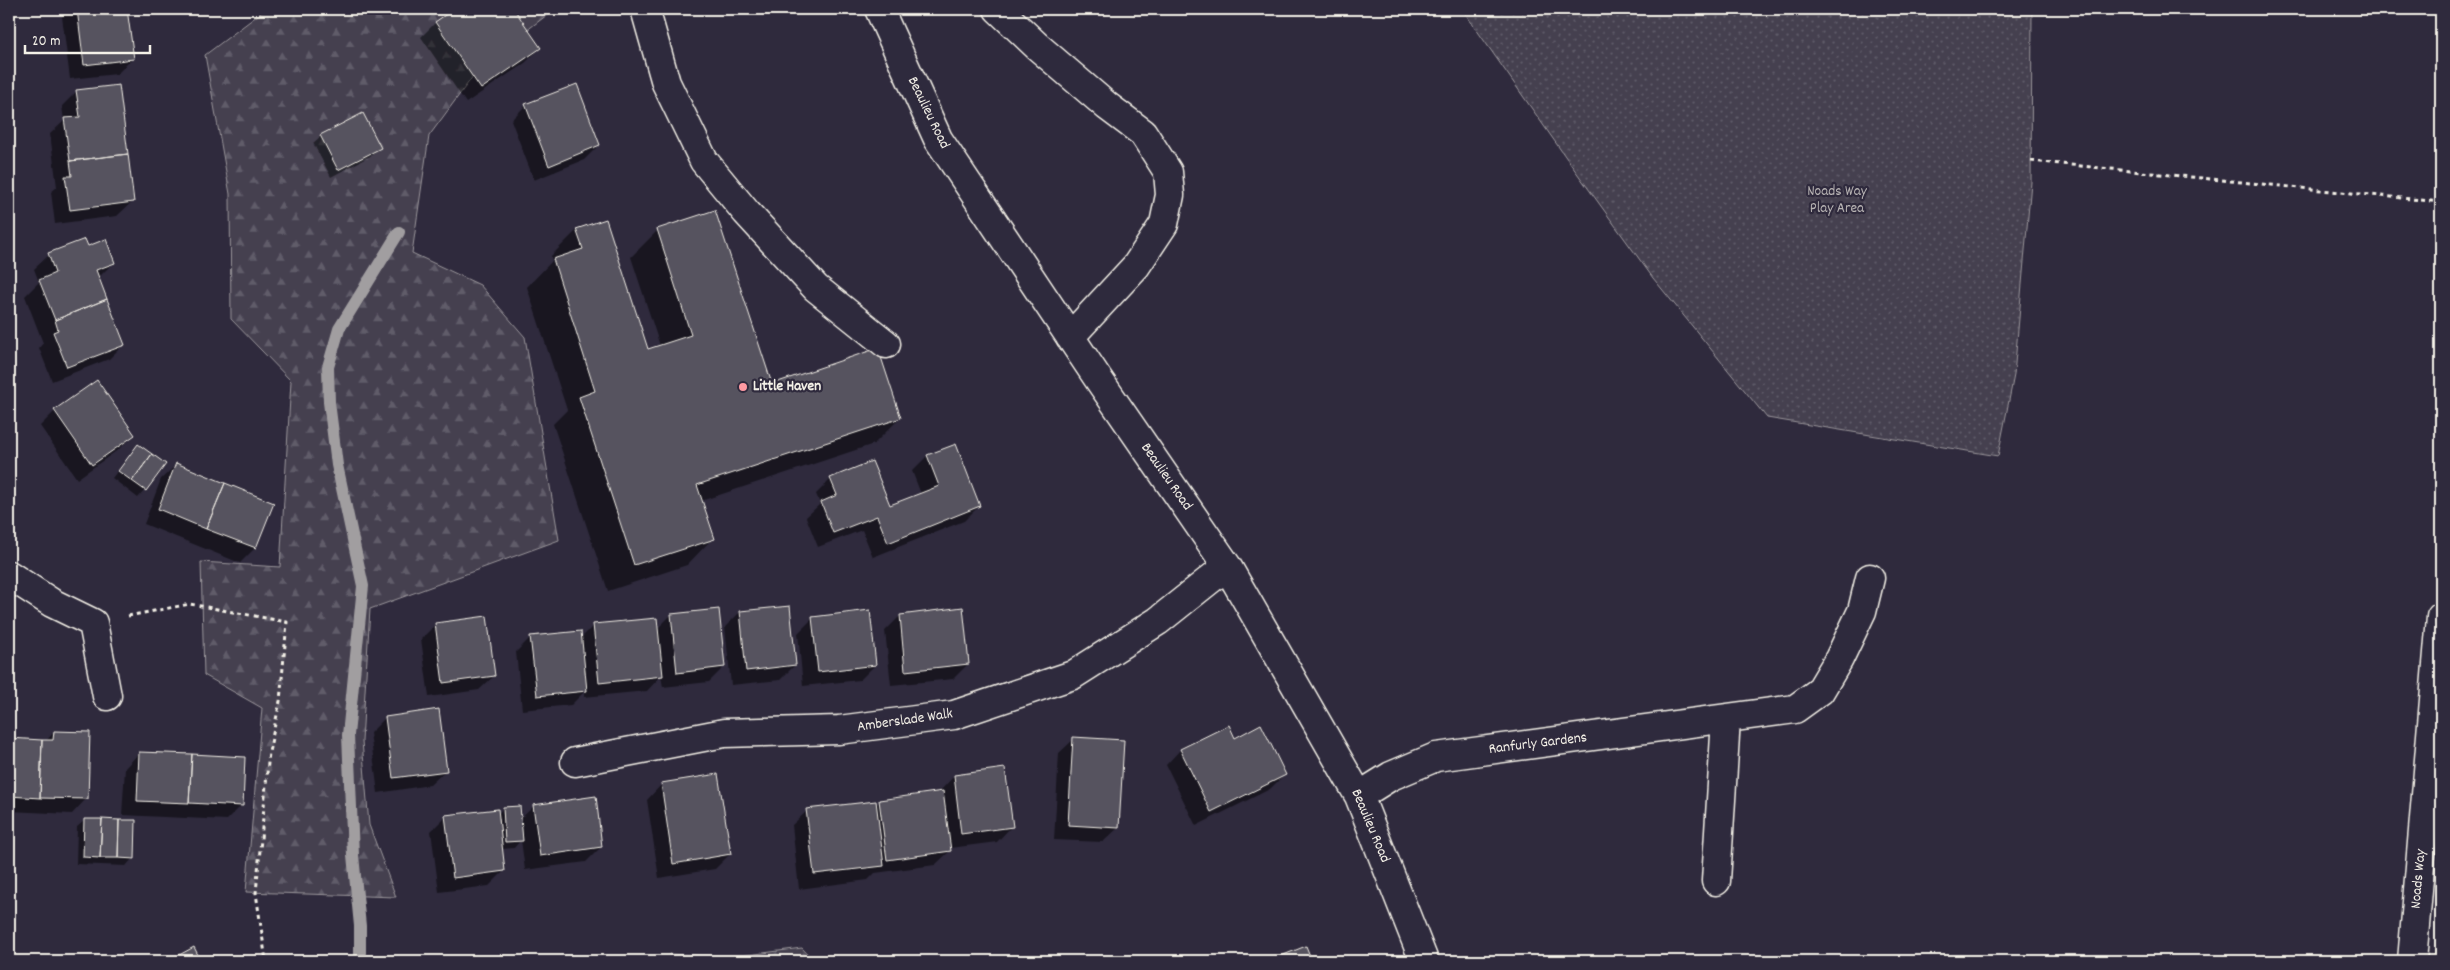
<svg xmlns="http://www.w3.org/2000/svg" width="2450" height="970" font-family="Dekko,sans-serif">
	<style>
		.forest { fill: url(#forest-firs); stroke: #9c989c }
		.park { fill: url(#park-dots); stroke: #9c989c }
		.shadow { fill: #0007 }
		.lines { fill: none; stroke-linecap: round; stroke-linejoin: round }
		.stream { stroke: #a19ea0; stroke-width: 12 }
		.building { fill: #56525f; stroke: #f4f1e8 }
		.minor-casing { stroke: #f4f1e8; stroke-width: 31 }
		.path { stroke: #f4f1e8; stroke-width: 3; stroke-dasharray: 4 4; stroke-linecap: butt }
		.minor { stroke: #2f2a3d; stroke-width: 28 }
		.poi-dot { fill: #ff9aa2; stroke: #2f2a3d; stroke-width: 2 }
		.labels { text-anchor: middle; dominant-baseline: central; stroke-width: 4.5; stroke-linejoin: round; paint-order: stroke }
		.street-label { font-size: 15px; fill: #f4f1e8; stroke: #2f2a3d }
		.park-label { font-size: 15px; fill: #b7b3b3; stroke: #2f2a3d }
		.poi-label { font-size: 15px; font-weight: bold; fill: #f4f1e8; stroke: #2f2a3d; text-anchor: start }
	</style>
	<defs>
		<pattern id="forest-firs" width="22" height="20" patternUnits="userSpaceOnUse" patternTransform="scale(1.25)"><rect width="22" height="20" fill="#454050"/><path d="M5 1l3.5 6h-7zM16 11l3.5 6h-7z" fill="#605c69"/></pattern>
		<pattern id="park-dots" width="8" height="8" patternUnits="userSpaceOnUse" patternTransform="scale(1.25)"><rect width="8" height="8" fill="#454050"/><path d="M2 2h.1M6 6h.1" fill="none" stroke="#605c69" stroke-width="1.8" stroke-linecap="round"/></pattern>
	</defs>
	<rect width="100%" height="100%" fill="#2f2a3d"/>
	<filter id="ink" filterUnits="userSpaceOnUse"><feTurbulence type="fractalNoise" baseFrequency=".02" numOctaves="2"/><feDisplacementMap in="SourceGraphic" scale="10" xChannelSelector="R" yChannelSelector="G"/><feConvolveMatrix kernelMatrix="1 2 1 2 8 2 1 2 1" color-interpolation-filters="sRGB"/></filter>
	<g filter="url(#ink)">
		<path class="forest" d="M 266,9 L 555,9 L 482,64 L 429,136 L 412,253 L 480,285 L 525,337 L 559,540 L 370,609 L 362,741 L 369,825 L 396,897 L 246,892 L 262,708 L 204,675 L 201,562 L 280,567 L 291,381 L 231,319 L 230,194 L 205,55 Z
			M 802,948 L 814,961 L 671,961 L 670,954 L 732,957 Z"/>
		<path class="park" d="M 1462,9 L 2032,9 L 2031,182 L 2014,375 L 1998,456 L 1767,418 L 1653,278 L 1572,166 Z"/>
		<path class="shadow" d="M 61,9 L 126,9 L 132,59 L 117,74 L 70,79 Z
			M 456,9 L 513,9 L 540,48 L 525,63 L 466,103 L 421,37 L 436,22 Z
			M 77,91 L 132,202 L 117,216 L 55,224 L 51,192 L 57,187 L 50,134 L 64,121 L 62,106 Z
			M 526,105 L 599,145 L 584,160 L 534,180 L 511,120 Z
			M 321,136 L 379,147 L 372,155 L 331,177 L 313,143 Z
			M 577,230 L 647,350 L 660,346 L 631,257 L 658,230 L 771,385 L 900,418 L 874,444 L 701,501 L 713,538 L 687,565 L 608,591 L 553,424 L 567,410 L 527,287 L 552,261 L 551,256 Z
			M 87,247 L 113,263 L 98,278 L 124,344 L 109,359 L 52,381 L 39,348 L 43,343 L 25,296 L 39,282 L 34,269 L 49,255 Z
			M 96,381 L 134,435 L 119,449 L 77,479 L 40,426 L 55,411 Z
			M 138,445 L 145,490 L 138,498 L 112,478 Z
			M 955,446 L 979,506 L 964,521 L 873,557 L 862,530 L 818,547 L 806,517 L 820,504 L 816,494 L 831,479 L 889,507 L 921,494 L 912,471 L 927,456 Z
			M 176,465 L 273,503 L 255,548 L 240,563 L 144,524 L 161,479 Z
			M 740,612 L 795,665 L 780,680 L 731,685 L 725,627 Z
			M 671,615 L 724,667 L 709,682 L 663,687 L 661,676 L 647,691 L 584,697 L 584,692 L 571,705 L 522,710 L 516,652 L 531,637 L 581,638 L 594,625 L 657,629 Z
			M 900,616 L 968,664 L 953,679 L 891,685 L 885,631 Z
			M 813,618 L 875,665 L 860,680 L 803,686 L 798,633 Z
			M 436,624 L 494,676 L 479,690 L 429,697 L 421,639 Z
			M 385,718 L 445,771 L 430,785 L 378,793 L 370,733 Z
			M 1228,727 L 1234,739 L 1285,774 L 1270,789 L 1196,826 L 1166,765 L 1180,750 Z
			M 54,732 L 86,799 L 72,814 L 9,811 L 9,740 L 46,741 Z
			M 1074,739 L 1118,828 L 1103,842 L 1054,840 L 1059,753 Z
			M 139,753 L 241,806 L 227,820 L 122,815 L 125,768 Z
			M 954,776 L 1011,827 L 997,842 L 950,848 L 950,851 L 935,865 L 875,873 L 868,880 L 799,889 L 792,825 L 807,811 L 875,806 L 880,801 L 940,793 L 940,791 Z
			M 661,785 L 730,854 L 715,869 L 659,878 L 647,800 Z
			M 534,806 L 601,847 L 586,862 L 525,870 L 521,840 L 514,848 L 502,849 L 504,871 L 489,886 L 439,892 L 431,831 L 446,816 L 498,814 L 503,808 L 520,819 Z
			M 85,820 L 133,858 L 126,866 L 76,864 L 77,827 Z
			M 1305,947 L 1311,961 L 1272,961 Z"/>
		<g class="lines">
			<path class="stream" d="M 358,961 L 360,956 L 360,926 L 353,855 L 348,735 L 363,586 L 337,465 L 329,402 L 328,367 L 339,329 L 399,232"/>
		</g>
		<path class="building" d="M 77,9 L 127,9 L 134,59 L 84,65 Z
			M 454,9 L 514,9 L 541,48 L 481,89 L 435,22 Z
			M 577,84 L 600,145 L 549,166 L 525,104 Z
			M 119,85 L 128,154 L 70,161 L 64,118 L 80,117 L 76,90 Z
			M 363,113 L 381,148 L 338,170 L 320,135 Z
			M 128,154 L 134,202 L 70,210 L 65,176 L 72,176 L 70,161 Z
			M 715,210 L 772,384 L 878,348 L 901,418 L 697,485 L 715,539 L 634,565 L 579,397 L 595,391 L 553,259 L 583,249 L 576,229 L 606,219 L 648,349 L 691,335 L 657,229 Z
			M 85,239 L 88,246 L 106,239 L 115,263 L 96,270 L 107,299 L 55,320 L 39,280 L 55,273 L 48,253 Z
			M 107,299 L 125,345 L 67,367 L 53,332 L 58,330 L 55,320 Z
			M 97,380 L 135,435 L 92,465 L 54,410 Z
			M 138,444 L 152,454 L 132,481 L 118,471 Z
			M 956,444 L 980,506 L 888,543 L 877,516 L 833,533 L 821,502 L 837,495 L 830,478 L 872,461 L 890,505 L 939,486 L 927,455 Z
			M 152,454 L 166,464 L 146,491 L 132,481 Z
			M 176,463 L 225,483 L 206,529 L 158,509 Z
			M 225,483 L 274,503 L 256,548 L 206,529 Z
			M 790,606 L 796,665 L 746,671 L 740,611 Z
			M 963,607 L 969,664 L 905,671 L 900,615 Z
			M 719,609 L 725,667 L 677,673 L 671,614 Z
			M 870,610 L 876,665 L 818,672 L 812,617 Z
			M 487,616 L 495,676 L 443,683 L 435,623 Z
			M 657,618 L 663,676 L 599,683 L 593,624 Z
			M 581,631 L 587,691 L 537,696 L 530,636 Z
			M 439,709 L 447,771 L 393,778 L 385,717 Z
			M 1261,724 L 1286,775 L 1211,812 L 1180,749 L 1229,725 L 1235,738 Z
			M 54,731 L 90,732 L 88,799 L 40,798 L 42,740 L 53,740 Z
			M 1073,737 L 1124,740 L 1119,828 L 1068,825 Z
			M 9,738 L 42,740 L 40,798 L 9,796 Z
			M 139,752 L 192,754 L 189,803 L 137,801 Z
			M 192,754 L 245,757 L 243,806 L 189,803 Z
			M 1005,768 L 1013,827 L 961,834 L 954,775 Z
			M 718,774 L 731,854 L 673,864 L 661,783 Z
			M 943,791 L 951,851 L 887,860 L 879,800 Z
			M 596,796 L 602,847 L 540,856 L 533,805 Z
			M 876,801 L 884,866 L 814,874 L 806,809 Z
			M 520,806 L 523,841 L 505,842 L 503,807 Z
			M 498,809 L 505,871 L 453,878 L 445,815 Z
			M 84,819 L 102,819 L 100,858 L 83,857 Z
			M 102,819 L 119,820 L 118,858 L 100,858 Z
			M 119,820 L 136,820 L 135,859 L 118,858 Z
			M 1306,946 L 1312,961 L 1277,961 L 1276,958 Z
			M 194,947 L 201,961 L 168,961 Z"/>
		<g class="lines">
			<g class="minor-casing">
				<path id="minor" d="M 645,9 L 666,83 L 704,161 L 746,212 L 816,288 L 886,344
					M 879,9 L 938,139 L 1099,380 L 1227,566 L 1359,796 L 1424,961
					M 998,9 L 1037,46 L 1107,106 L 1143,133 L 1168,172 L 1170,195 L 1164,224 L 1136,266 L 1070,337
					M 9,575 L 52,603 L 93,623 L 107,696
					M 575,762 L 724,733 L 839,730 L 954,715 L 1073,675 L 1158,621 L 1227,566
					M 1359,796 L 1391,776 L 1436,757 L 1795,709 L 1820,691 L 1839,659 L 1862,611 L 1870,578
					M 1716,881 L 1726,719
					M 2412,961 L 2441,617"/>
			</g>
			<path class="path" d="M 2031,161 L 2441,202
				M 128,616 L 190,604 L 287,622 L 280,701 L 269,752 L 256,893 L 266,961"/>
			<use href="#minor" class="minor"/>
		</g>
	</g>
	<circle class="poi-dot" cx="743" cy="387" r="5"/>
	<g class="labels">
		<g class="street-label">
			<text transform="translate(928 113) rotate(64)">Beaulieu Road</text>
			<text transform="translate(1166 477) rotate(55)">Beaulieu Road</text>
			<text transform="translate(905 721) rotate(-8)">Amberslade Walk</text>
			<text transform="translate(1538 744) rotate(-7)">Ranfurly Gardens</text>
			<text transform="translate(1370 826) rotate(67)">Beaulieu Road</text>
			<text transform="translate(2419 879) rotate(-85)">Noads Way</text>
		</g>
		<g class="park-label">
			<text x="1837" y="192">Noads Way<tspan x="1837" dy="17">Play Area</tspan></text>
		</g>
		<g class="poi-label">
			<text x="753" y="387">Little Haven</text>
		</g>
	</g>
	<rect width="2450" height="970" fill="none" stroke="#2f2a3d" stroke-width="30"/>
	<rect x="15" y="15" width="2420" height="940" fill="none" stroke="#f4f1e8" stroke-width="2" filter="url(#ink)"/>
	<path d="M25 45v8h125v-8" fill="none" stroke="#f4f1e8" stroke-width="2.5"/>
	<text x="32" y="45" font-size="15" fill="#f4f1e8" stroke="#2f2a3d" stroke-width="4" paint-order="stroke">20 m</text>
</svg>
